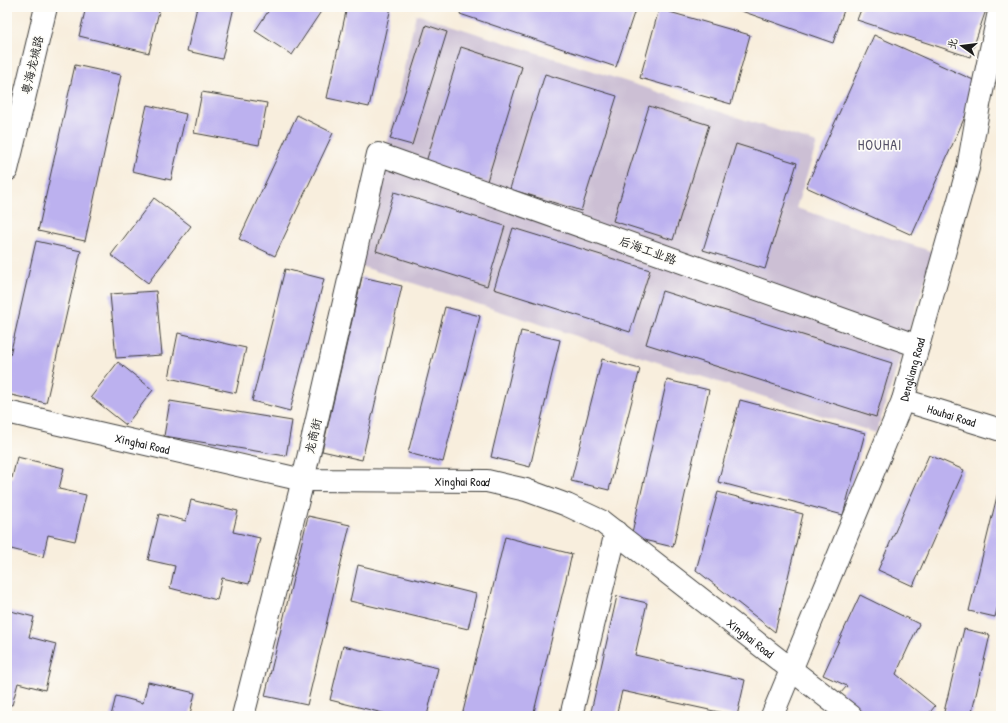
<svg xmlns="http://www.w3.org/2000/svg" width="1008" height="723" font-family="'Patrick Hand','LXGW WenKai TC',sans-serif">
	<style>
		.industrial { fill: #ccbfd4 }
		.building { fill: #bcb1ef }
		.lines { fill: none; stroke-linecap: round; stroke-linejoin: round }
		.minor-casing { stroke: #3d3c39; stroke-width: 24 }
		.minor { stroke: #fff; stroke-width: 22 }
		.labels { text-anchor: middle; dominant-baseline: central; stroke-width: 3.5; stroke-linejoin: round; paint-order: stroke }
		.street-label { font-size: 12px; fill: #1c1c1c; stroke: #fdfcf7 }
		.quarter-label { font-size: 14px; letter-spacing: 1px; fill: #545066; stroke: #fdfcf7 }
	</style>
	<rect width="100%" height="100%" fill="#fdfcf7"/>
	<filter id="ink" filterUnits="userSpaceOnUse"><feTurbulence type="fractalNoise" baseFrequency=".025" numOctaves="2"/><feDisplacementMap in="SourceGraphic" scale="8" xChannelSelector="R" yChannelSelector="G"/><feConvolveMatrix kernelMatrix="1 2 1 2 8 2 1 2 1" color-interpolation-filters="sRGB"/></filter>
	<filter id="wash" filterUnits="userSpaceOnUse"><feTurbulence type="fractalNoise" baseFrequency=".012" numOctaves="4" result="noise"/><feDisplacementMap in="SourceGraphic" scale="16" xChannelSelector="R" yChannelSelector="G"/><feGaussianBlur stdDeviation="0.9" result="paint"/><feColorMatrix in="noise" values="0 0 0 0 0 0 0 0 0 0 0 0 0 0 0 0 0 1.4 0 .05"/><feComposite in="paint" operator="in"/></filter>
	<g filter="url(#wash)">
		<rect width="100%" height="100%" fill="#f8eedd"/>
		<path class="industrial" d="M 416,14 L 817,143 L 796,208 L 934,252 L 876,433 L 360,266 Z"/>
		<g id="blocks">
			<path class="building" d="M 86,7 L 160,7 L 149,53 L 79,36 Z
				M 197,7 L 234,7 L 222,59 L 187,51 Z
				M 271,7 L 324,7 L 292,55 L 255,31 Z
				M 347,7 L 391,7 L 369,107 L 327,98 Z
				M 462,7 L 636,7 L 616,67 L 460,14 Z
				M 730,7 L 845,7 L 833,43 Z
				M 862,7 L 987,7 L 970,57 L 857,20 Z
				M 659,9 L 750,35 L 731,104 L 640,78 Z
				M 426,25 L 447,32 L 412,145 L 390,139 Z
				M 874,35 L 980,83 L 912,235 L 806,187 Z
				M 461,47 L 522,67 L 487,181 L 426,162 Z
				M 75,65 L 121,75 L 85,241 L 38,231 Z
				M 545,74 L 617,96 L 581,211 L 510,189 Z
				M 202,92 L 267,103 L 259,145 L 194,133 Z
				M 147,105 L 186,114 L 171,180 L 132,171 Z
				M 649,106 L 709,125 L 673,240 L 613,221 Z
				M 297,115 L 333,133 L 275,256 L 239,239 Z
				M 736,144 L 797,163 L 765,269 L 703,250 Z
				M 394,192 L 505,226 L 487,286 L 376,251 Z
				M 154,198 L 191,226 L 148,283 L 111,255 Z
				M 513,228 L 650,270 L 630,332 L 494,289 Z
				M 36,241 L 81,251 L 46,403 L 7,394 L 7,368 Z
				M 285,269 L 324,279 L 290,411 L 252,401 Z
				M 362,277 L 402,286 L 362,460 L 322,451 Z
				M 156,291 L 162,355 L 116,358 L 110,294 Z
				M 662,291 L 892,363 L 876,417 L 646,344 Z
				M 445,307 L 480,316 L 443,462 L 408,453 Z
				M 521,331 L 560,340 L 530,467 L 491,457 Z
				M 178,333 L 246,348 L 236,393 L 169,378 Z
				M 602,359 L 640,369 L 609,490 L 571,481 Z
				M 118,362 L 153,390 L 126,425 L 91,397 Z
				M 667,380 L 709,390 L 673,547 L 631,537 Z
				M 740,400 L 865,433 L 843,515 L 718,482 Z
				M 170,401 L 292,421 L 286,456 L 164,436 Z
				M 929,455 L 964,470 L 913,586 L 878,570 Z
				M 17,457 L 64,468 L 59,489 L 86,495 L 75,541 L 48,535 L 43,557 L 7,548 L 7,476 L 12,478 Z
				M 1000,484 L 1001,594 L 995,617 L 969,611 Z
				M 718,492 L 803,514 L 775,632 L 696,570 Z
				M 191,500 L 238,511 L 233,532 L 260,538 L 249,584 L 222,578 L 217,600 L 170,588 L 175,566 L 148,560 L 159,514 L 186,521 Z
				M 308,516 L 350,525 L 307,705 L 265,696 Z
				M 505,537 L 572,554 L 533,716 L 462,716 Z
				M 358,565 L 476,594 L 468,629 L 350,601 Z
				M 860,595 L 919,624 L 896,674 L 935,706 L 927,716 L 866,716 L 839,695 L 847,686 L 823,675 Z
				M 617,596 L 647,603 L 635,655 L 745,680 L 737,716 L 622,691 L 616,716 L 590,716 Z
				M 7,610 L 34,617 L 29,637 L 56,644 L 45,690 L 18,683 L 12,705 L 7,704 Z
				M 964,629 L 990,635 L 971,716 L 943,716 Z
				M 343,646 L 438,668 L 427,716 L 395,716 L 330,700 Z
				M 148,682 L 195,693 L 190,714 L 197,716 L 111,716 L 116,696 L 143,703 Z"/>
		</g>
	</g>
	<g filter="url(#ink)">
		<use href="#blocks" fill-opacity="0" stroke="#3d3c39" stroke-width="1"/>
		<g class="lines">
			<g class="minor-casing">
				<g id="minor">
					<path d="M 7,170 L 46,7"/>
					<path id="s1" d="M 903,400 L 1001,430"/>
					<path id="s2" d="M 7,412 L 303,480 L 487,481 L 526,490 L 567,505 L 601,521 L 851,716"/>
					<path d="M 243,716 L 303,480 L 378,154 L 918,346"/>
					<path d="M 571,716 L 616,532"/>
					<path id="s3" d="M 772,716 L 903,400 L 968,168 L 979,105 L 1000,7"/>
				</g>
			</g>
			<use href="#minor" class="minor"/>
		</g>
	</g>
	<g class="labels">
		<g class="street-label">
			<text transform="translate(32 65) rotate(-77)">粤海龙城路</text>
			<text transform="translate(648 250) rotate(20)">后海工业路</text>
			<text stroke="none"><textPath href="#s3" startOffset="374">Dengliang Road</textPath></text>
			<text stroke="none"><textPath href="#s1" startOffset="51">Houhai Road</textPath></text>
			<text transform="translate(313 436) rotate(-77)">龙商街</text>
			<text stroke="none"><textPath href="#s2" startOffset="139">Xinghai Road</textPath></text>
			<text stroke="none"><textPath href="#s2" startOffset="463">Xinghai Road</textPath></text>
			<text stroke="none"><textPath href="#s2" startOffset="799">Xinghai Road</textPath></text>
		</g>
		<g class="quarter-label">
			<text x="880" y="144">HOUHAI</text>
		</g>
	</g>
	<rect width="1008" height="723" fill="none" stroke="#fdfcf7" stroke-width="24"/>
	<g transform="translate(962 46) rotate(284)" stroke="#fdfcf7" stroke-width="3" paint-order="stroke">
	<path d="M0-3L7 15L0 10L-7 15Z" fill="#1c1c1c"/>
	<text y="-6" font-size="11" font-weight="bold" text-anchor="middle" fill="#1c1c1c">北</text>
	</g>
</svg>
